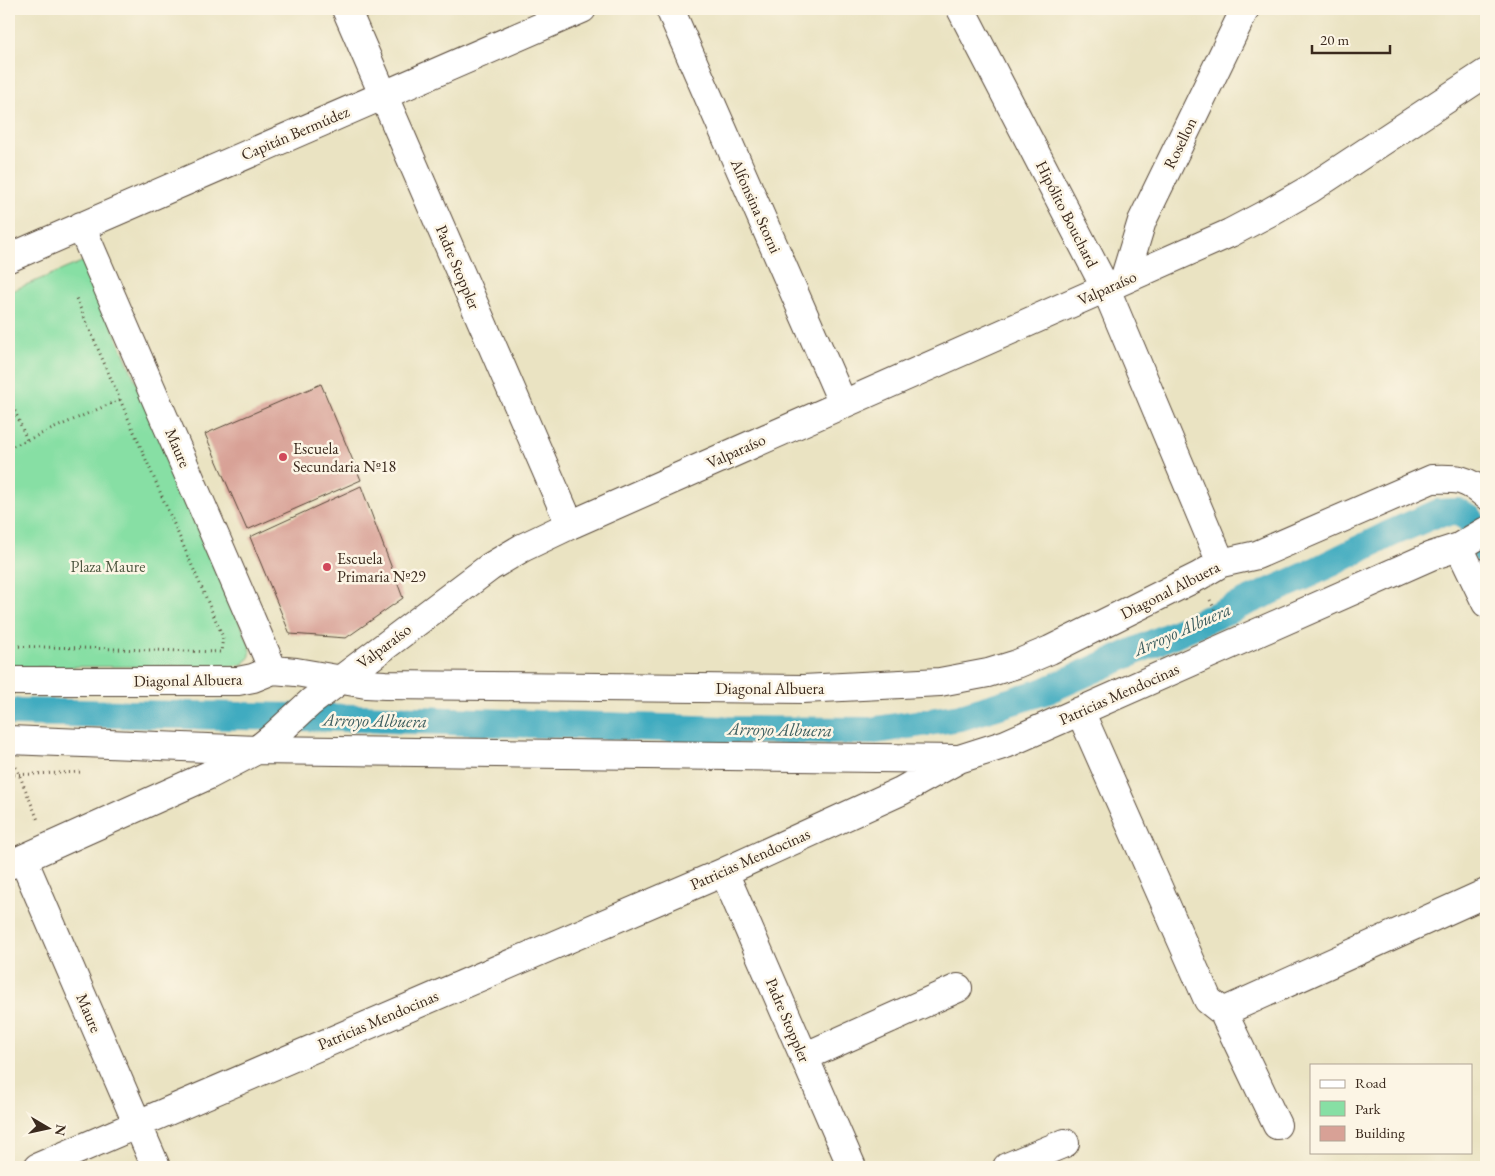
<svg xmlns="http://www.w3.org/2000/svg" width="1495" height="1176" font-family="'EB Garamond',serif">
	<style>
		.green { fill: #87dfa4; stroke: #618461 }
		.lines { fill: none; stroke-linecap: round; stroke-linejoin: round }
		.canal { stroke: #40abc0; stroke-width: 28 }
		.building { fill: #d8a196 }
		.minor-casing { stroke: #554637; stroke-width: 30 }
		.path { stroke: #554637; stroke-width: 3; stroke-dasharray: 1 4; stroke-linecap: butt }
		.minor { stroke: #fff; stroke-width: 28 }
		.poi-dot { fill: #d1495b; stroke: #fcf5e5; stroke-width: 2 }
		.labels { text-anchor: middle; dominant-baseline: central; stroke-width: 5; stroke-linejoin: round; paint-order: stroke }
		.street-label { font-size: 16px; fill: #3b2a1e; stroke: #fcf5e5 }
		.poi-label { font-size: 16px; fill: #3b2a1e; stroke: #fcf5e5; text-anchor: start }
		.park-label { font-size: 16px; fill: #4e5740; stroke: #fcf5e5 }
		.water-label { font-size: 18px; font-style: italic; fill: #3d5e5f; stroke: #fcf5e5 }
	</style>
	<rect width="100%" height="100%" fill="#fcf5e5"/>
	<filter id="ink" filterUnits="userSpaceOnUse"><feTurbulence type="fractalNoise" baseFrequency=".02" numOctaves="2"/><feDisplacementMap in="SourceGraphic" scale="10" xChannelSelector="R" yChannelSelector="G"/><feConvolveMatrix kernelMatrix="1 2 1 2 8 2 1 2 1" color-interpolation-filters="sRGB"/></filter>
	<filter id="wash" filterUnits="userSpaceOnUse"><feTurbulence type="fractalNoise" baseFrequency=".0096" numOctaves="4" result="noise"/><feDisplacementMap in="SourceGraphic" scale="20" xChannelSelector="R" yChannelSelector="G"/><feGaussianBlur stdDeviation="1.12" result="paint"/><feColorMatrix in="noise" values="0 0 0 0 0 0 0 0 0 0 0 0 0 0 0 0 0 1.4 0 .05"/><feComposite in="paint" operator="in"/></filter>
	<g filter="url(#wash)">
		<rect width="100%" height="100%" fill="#eae3c2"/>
		<path class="green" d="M 84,261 L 250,646 L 250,656 L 244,664 L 234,666 L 9,667 L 9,292 Z"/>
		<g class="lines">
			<path class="canal" d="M 9,712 L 358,718 L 726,730 L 870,731 L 961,717 L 1045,691 L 1303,577 L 1392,533 L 1438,513 L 1458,512 L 1470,519 L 1486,552"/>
		</g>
		<g id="blocks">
			<path class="building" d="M 321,384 L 361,480 L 247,530 L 205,434 Z
				M 361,486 L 403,598 L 346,638 L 290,634 L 250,537 Z"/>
		</g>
	</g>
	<g filter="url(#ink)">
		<use href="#blocks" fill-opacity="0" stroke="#554637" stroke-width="1"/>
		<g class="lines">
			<g class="minor-casing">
				<path id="minor" d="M 346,9 L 570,525
					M 670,9 L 843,404
					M 961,9 L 1106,289 L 1221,563
					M 81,226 L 273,670
					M 9,258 L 582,9
					M 1124,280 L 1142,221 L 1245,9
					M 1459,547 L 1486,603
					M 9,681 L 238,681 L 253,678 L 273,670 L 296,672 L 366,684 L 385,685 L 803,689 L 940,682 L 988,673 L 1017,664 L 1050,650 L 1199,576 L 1221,563 L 1257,555 L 1432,479 C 1458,478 1465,478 1486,495
					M 1080,711 L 1208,1000 L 1223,1012 L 1277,1125
					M 9,740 L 257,750 L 957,759
					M 23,859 L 156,1167
					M 9,865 L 209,775 L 257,750 L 273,737 L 311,702 L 490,567 L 522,548 L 570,525 L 1230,233 L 1268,213 L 1310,189 L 1486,73
					M 724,872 L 852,1167
					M 1223,1012 L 1486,893
					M 804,1057 L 958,988
					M 38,1167 L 724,872 L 901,791 L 959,759 L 1006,744 L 1431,556 L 1459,547 L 1486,531
					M 1007,1167 L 1065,1143"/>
			</g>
			<path class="path" d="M 9,397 L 27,440
				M 9,448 L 121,399
				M 1210,600 L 1220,621
				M 9,646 L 221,652 L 223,637 L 75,296
				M 16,767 L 38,820
				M 9,775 L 83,772"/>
			<use href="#minor" class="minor"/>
		</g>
	</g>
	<g class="poi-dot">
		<circle cx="283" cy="457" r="5"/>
		<circle cx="327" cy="567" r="5"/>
	</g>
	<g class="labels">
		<g class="street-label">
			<text transform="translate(295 133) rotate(-23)">Capitán Bermúdez</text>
			<text transform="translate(1180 143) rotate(-64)">Rosellon</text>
			<text transform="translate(756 206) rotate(66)">Alfonsina Storni</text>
			<text transform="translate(1067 214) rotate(63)">Hipólito Bouchard</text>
			<text transform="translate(458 267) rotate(67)">Padre Stoppler</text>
			<text transform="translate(1107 288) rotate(-24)">Valparaíso</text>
			<text transform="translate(178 448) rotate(67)">Maure</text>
			<text transform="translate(736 451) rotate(-24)">Valparaíso</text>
			<text transform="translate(1170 590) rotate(-27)">Diagonal Albuera</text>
			<text transform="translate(384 646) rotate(-37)">Valparaíso</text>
			<text transform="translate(188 680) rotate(-1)">Diagonal Albuera</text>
			<text x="770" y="688">Diagonal Albuera</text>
			<text transform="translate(1119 694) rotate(-24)">Patricias Mendocinas</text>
			<text transform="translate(750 859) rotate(-24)">Patricias Mendocinas</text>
			<text transform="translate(89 1013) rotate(67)">Maure</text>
			<text transform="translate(378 1020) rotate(-23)">Patricias Mendocinas</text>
			<text transform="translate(788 1020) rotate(67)">Padre Stoppler</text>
		</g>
		<g class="poi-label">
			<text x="293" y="448">Escuela<tspan x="293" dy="18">Secundaria Nº18</tspan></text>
			<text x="337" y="558">Escuela<tspan x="337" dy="18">Primaria Nº29</tspan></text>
		</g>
		<g class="park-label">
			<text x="108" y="566">Plaza Maure</text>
		</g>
		<g class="water-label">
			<text transform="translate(1182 629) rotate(-24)">Arroyo Albuera</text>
			<text transform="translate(375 720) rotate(1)">Arroyo Albuera</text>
			<text transform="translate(780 729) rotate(1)">Arroyo Albuera</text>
		</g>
	</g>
	<rect width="1495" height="1176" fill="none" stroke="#fcf5e5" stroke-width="30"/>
	<rect x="1310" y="1064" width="162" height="90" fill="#fcf5e5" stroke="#afa495"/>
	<rect x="1320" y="1080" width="25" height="8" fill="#ffffff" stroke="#afa495"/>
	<text x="1355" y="1088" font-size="15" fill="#3b2a1e">Road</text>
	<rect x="1320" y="1101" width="25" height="15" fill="#87dfa4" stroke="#afa495"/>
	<text x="1355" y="1114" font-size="15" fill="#3b2a1e">Park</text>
	<rect x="1320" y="1126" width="25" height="15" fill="#d8a196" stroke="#afa495"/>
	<text x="1355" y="1138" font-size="15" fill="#3b2a1e">Building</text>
	<g transform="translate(48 1128) rotate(99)" stroke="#fcf5e5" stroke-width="4" paint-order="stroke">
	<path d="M0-4L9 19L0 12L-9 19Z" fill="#3b2a1e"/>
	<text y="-8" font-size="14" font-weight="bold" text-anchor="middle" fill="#3b2a1e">N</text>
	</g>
	<path d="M1312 45v8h78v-8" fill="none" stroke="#3b2a1e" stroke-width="2.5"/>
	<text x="1320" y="45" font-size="15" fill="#3b2a1e" stroke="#fcf5e5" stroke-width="4" paint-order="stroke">20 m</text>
</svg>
